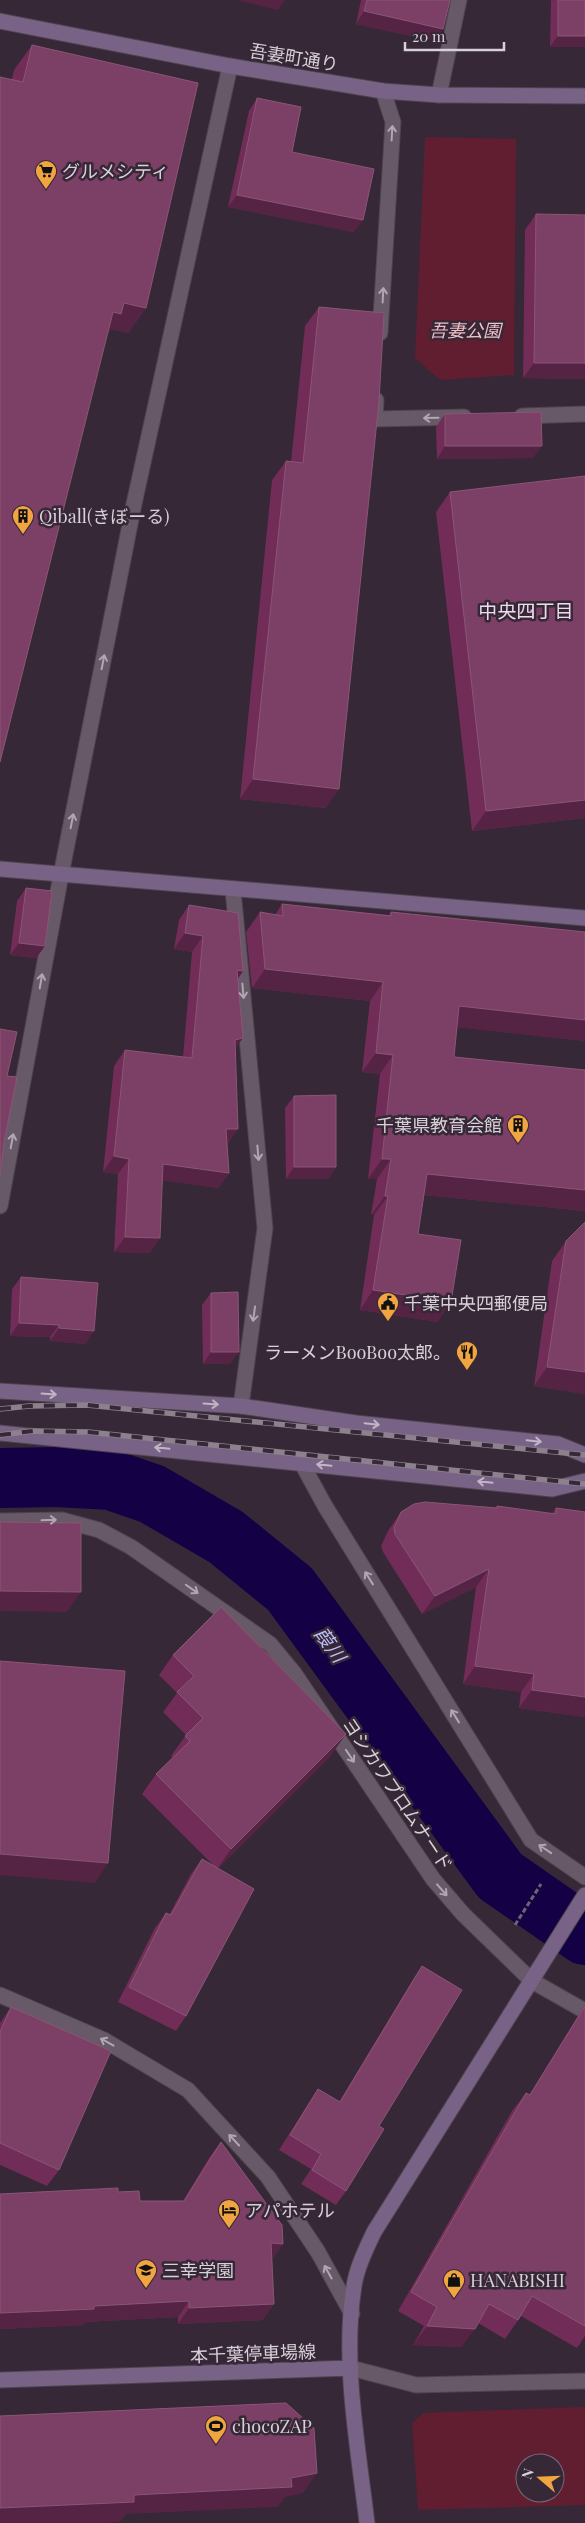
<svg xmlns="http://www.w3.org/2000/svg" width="585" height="2523" font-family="'Playfair Display','Noto Sans JP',serif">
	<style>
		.green { fill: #611e31; fill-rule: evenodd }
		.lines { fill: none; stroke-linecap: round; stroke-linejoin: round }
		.river { stroke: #140045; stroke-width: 60 }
		.street-casing { stroke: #4e434e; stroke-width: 17 }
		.secondary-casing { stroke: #4e434e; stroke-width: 17 }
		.path { stroke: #6f6370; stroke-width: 3; stroke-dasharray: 5 2.5; stroke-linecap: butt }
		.street { stroke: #685968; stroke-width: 15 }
		.secondary { stroke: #786386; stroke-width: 15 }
		.rail-casing { stroke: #8c818c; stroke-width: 5.5 }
		.rail { stroke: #362836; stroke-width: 4; stroke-dasharray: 11; stroke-linecap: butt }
		.wall { fill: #712d57 }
		.shaded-wall { fill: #552444 }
		.building { fill: #7c3f65; stroke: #8a5677 }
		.oneway { stroke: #b1a6b1 }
		.oneway2 { stroke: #c0b5c4 }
		.labels { text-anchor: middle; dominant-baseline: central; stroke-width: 5; stroke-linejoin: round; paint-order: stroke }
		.street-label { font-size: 18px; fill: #d8d0d9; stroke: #362836 }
		.poi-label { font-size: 18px; fill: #d8d0d9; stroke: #362836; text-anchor: start }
		.park-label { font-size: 18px; font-style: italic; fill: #f0bec7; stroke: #362836 }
		.neighbourhood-label { font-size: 19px; fill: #eddbed; stroke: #362836 }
		.water-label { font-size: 19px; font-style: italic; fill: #bbbdfb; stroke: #362836 }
	</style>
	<rect width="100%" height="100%" fill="#362836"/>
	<path class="green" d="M 425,137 L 516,139 L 514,375 L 440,380 L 415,358 Z
		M 585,2407 L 585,2505 L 418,2510 L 412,2423 L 424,2413 ZM 525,2463 L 555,2463 L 555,2493 L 525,2493 Z"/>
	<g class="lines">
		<path class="river" d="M 0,1478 L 57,1477 L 111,1480 L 152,1494 L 226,1537 L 290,1589 L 500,1876 L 585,1935"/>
		<g class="street-casing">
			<path id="street" d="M 439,95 L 459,0
				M 380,333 L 393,122 L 383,91
				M 376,400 L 375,419 L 464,417
				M 522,416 L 585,414
				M 233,890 L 265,1228 L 241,1406
				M 0,1206 L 61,875 L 134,504 L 230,66
				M 301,1462 L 325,1506 L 531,1840 L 585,1877
				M 0,1521 L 62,1520 L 99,1530 L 131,1547 L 270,1644 L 294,1673 L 433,1879 L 463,1914 L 532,1981 L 585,2011
				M 0,1995 L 104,2040 L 188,2090 L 268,2177 L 318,2252 L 352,2314
				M 351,2368 L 416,2385 L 585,2381"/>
		</g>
		<g class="secondary-casing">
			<path id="secondary" d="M 0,21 L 230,66 L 383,91 L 439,95 L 585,96
				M 0,869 L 585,918
				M 0,1391 L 241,1406 L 356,1423 L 558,1444 L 585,1455
				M 0,1433 L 552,1489 L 585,1481
				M 0,2380 L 351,2368
				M 367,2523 C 358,2446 342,2363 354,2286 C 357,2267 366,2249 374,2232 L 585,1895"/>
		</g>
		<path class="path" d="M 515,1925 L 541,1884"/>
		<use href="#street" class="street"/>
		<use href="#secondary" class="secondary"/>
		<g class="rail-casing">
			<path id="rail" d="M 0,1409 L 29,1406 L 87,1405 L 585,1455
				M 0,1435 L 33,1431 L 88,1432 L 585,1484"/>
		</g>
		<use href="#rail" class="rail"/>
	</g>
	<path class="wall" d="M 361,0 L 450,0 L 443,29 L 435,41 L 356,24 Z
		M 551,0 L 585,0 L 550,47 Z
		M 32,45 L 146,308 L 128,333 L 111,329 L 107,334 L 12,79 L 14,70 Z
		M 257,98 L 292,152 L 354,232 L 228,207 L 249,111 Z
		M 536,214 L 585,215 L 585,379 L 523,378 L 525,230 Z
		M 319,307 L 326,808 L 240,799 L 272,480 L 286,461 L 291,462 L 305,326 Z
		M 445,414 L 533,458 L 437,459 L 436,427 Z
		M 585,476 L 585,818 L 472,831 L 436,512 L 450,492 Z
		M 26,888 L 45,946 L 36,958 L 10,955 L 17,901 Z
		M 282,904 L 389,915 L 391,912 L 585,932 L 585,1041 L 457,1027 L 454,1057 L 585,1070 L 585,1211 L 424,1195 L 418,1234 L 438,1322 L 360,1310 L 374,1215 L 371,1215 L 377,1179 L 368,1179 L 380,1074 L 362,1072 L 370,1001 L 252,988 L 246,932 L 260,912 L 275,915 Z
		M 189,905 L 243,971 L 237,980 L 235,1049 L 228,1144 L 227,1144 L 229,1173 L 218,1188 L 163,1180 L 150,1253 L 114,1252 L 118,1174 L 103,1172 L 114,1066 L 125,1050 L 183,1057 L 192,952 L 174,949 L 179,920 Z
		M 294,1096 L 336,1167 L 328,1179 L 286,1179 L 285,1108 Z
		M 566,1241 L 585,1394 L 534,1386 L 552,1261 Z
		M 21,1277 L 86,1344 L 50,1341 L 50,1337 L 10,1336 L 12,1289 Z
		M 211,1293 L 230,1364 L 203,1364 L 202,1305 Z
		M 497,1506 L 552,1514 L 556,1508 L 585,1512 L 585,1717 L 519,1708 L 521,1692 L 463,1684 L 476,1587 L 422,1614 L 383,1552 L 381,1546 L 388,1531 L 401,1512 L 496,1508 Z
		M 173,1655 L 332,1754 L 218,1868 L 186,2016 L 176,2031 L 118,2002 L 155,1928 L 166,1913 L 169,1915 L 191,1874 L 202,1859 L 214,1866 L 142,1794 L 156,1774 L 173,1758 L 171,1756 L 186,1735 L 163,1712 L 177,1693 L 159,1675 Z
		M 422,1966 L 379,2126 L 346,2191 L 336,2205 L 301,2184 L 311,2169 L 279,2150 L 308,2104 L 318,2089 L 339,2102 L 412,1981 Z
		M 585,2005 L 585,2336 L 577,2348 L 521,2316 L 505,2339 L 478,2323 L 461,2347 L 413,2345 L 424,2326 L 398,2311 L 512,2111 L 526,2093 L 529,2095 L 576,2019 Z
		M 11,2007 L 59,2170 L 47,2186 L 0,2165 L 0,2023 Z
		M 221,2142 L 272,2260 L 274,2304 L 262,2320 L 178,2324 L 178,2317 L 85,2322 L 83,2325 L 0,2329 L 0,2194 L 118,2192 L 140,2201 L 183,2201 L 209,2158 Z"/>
	<path class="shaded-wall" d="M 237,0 L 285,0 L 278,10 Z
		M 364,11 L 443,29 L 435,41 L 356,24 Z
		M 558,36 L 585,36 L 585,47 L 550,47 Z
		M 237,195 L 363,220 L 354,232 L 228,207 Z
		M 124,303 L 146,308 L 128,333 L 111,329 L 104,339 L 113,312 Z
		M 534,363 L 585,363 L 585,379 L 523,378 Z
		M 445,446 L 542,446 L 533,458 L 437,459 Z
		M 253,779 L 339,789 L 326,808 L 240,799 Z
		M 585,800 L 585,818 L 472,831 L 486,811 Z
		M 185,933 L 203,936 L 192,952 L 174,949 Z
		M 19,943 L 45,946 L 36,958 L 10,955 Z
		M 265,969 L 383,982 L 370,1001 L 252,988 Z
		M 237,970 L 243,971 L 233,986 Z
		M 459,1006 L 585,1020 L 585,1041 L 446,1026 Z
		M 243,1038 L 232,1053 L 235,1040 Z
		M 376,1053 L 393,1055 L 380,1074 L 362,1072 Z
		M 226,1129 L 238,1129 L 228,1144 L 215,1144 Z
		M 114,1156 L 129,1159 L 118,1174 L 103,1172 Z
		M 382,1159 L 391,1159 L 377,1179 L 368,1179 Z
		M 163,1164 L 229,1173 L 218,1188 L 153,1179 Z
		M 294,1167 L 336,1167 L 328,1179 L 286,1179 Z
		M 427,1174 L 585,1190 L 585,1211 L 414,1194 Z
		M 385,1196 L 388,1196 L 374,1215 L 371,1215 Z
		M 125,1237 L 160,1238 L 150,1253 L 114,1252 Z
		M 373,1290 L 451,1302 L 438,1322 L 360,1310 Z
		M 19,1323 L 59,1325 L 50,1337 L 10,1336 Z
		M 59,1328 L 94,1331 L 86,1344 L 50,1341 Z
		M 211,1352 L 239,1352 L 230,1364 L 203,1364 Z
		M 547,1367 L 585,1372 L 585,1394 L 534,1386 Z
		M 489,1569 L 476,1587 L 422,1614 L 435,1596 Z
		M 0,1591 L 81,1592 L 67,1612 L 0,1611 Z
		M 475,1666 L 534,1674 L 521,1692 L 463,1684 Z
		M 532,1690 L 585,1697 L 585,1717 L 519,1708 Z
		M 346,1734 L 332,1754 L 217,1869 L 231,1849 Z
		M 0,1854 L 108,1863 L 95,1883 L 0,1875 Z
		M 271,2243 L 283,2244 L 272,2260 Z
		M 189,2301 L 178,2317 L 85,2322 L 83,2325 L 0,2329 L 0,2313 L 94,2306 Z
		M 274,2304 L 262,2320 L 178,2324 L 189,2308 Z
		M 427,2326 L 475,2329 L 461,2347 L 413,2345 Z
		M 317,2473 L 303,2493 L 285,2497 L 278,2507 L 126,2514 L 120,2522 L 100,2523 L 0,2523 L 0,2508 L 291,2478 Z"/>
	<path class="building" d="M 367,0 L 450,0 L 443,29 L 364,11 Z
		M 558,0 L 585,0 L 585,36 L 558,36 Z
		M 32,45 L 198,83 L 146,308 L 124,303 L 121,314 L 113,312 L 0,762 L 0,77 L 23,82 Z
		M 257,98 L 301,107 L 292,152 L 374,169 L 363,220 L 237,195 Z
		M 536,214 L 585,215 L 585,363 L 534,363 Z
		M 319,307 L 384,313 L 379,401 L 339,789 L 253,779 L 286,461 L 303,463 Z
		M 541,412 L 542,446 L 445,446 L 445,414 Z
		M 585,476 L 585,800 L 486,811 L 450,492 Z
		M 26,888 L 52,891 L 45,946 L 19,943 Z
		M 282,904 L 391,916 L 391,912 L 585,932 L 585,1020 L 459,1006 L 454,1057 L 585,1070 L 585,1190 L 427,1174 L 418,1234 L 461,1240 L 451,1302 L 373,1290 L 388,1196 L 385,1196 L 391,1159 L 382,1159 L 393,1055 L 376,1053 L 383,982 L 265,969 L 260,912 L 283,916 Z
		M 189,905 L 238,913 L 243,971 L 237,970 L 243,1038 L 235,1040 L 238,1129 L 226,1129 L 229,1173 L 163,1164 L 160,1238 L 125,1237 L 129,1159 L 114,1156 L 125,1050 L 192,1058 L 203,936 L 185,933 Z
		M 0,1029 L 17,1032 L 7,1076 L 17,1077 L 4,1142 L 0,1176 Z
		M 336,1095 L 336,1167 L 294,1167 L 294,1096 Z
		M 585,1222 L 585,1372 L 547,1367 L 566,1241 Z
		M 21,1277 L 98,1283 L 94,1331 L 59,1328 L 59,1325 L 19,1323 Z
		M 238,1292 L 239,1352 L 211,1352 L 211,1293 Z
		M 425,1502 L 497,1508 L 497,1506 L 556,1514 L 556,1508 L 585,1512 L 585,1697 L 532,1690 L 534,1674 L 475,1666 L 489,1569 L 435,1596 L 395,1534 L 394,1528 L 401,1512 L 414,1504 Z
		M 0,1522 L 81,1523 L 81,1592 L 0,1591 Z
		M 221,1607 L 346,1734 L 231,1849 L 156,1774 L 190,1741 L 185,1736 L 203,1718 L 177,1692 L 194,1676 L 173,1655 Z
		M 0,1661 L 125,1671 L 108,1863 L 0,1854 Z
		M 202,1859 L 254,1889 L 186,2016 L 129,1987 L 166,1913 L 171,1915 Z
		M 422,1966 L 462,1990 L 379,2126 L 384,2129 L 346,2191 L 312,2170 L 321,2154 L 290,2135 L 318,2089 L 340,2102 Z
		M 585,2006 L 585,2326 L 532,2296 L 518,2320 L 489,2304 L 475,2329 L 427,2326 L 437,2307 L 411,2292 L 526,2093 L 530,2095 Z
		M 11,2007 L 111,2051 L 59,2170 L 0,2143 L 0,2032 Z
		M 221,2142 L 282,2225 L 283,2244 L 271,2243 L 274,2304 L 189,2308 L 189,2301 L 94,2306 L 94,2309 L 0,2313 L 0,2194 L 118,2188 L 118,2192 L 139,2191 L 140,2201 L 184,2201 Z
		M 286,2403 L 314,2428 L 317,2473 L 291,2478 L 292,2487 L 134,2495 L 134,2502 L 0,2508 L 0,2416 Z"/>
	<defs><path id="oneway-shaft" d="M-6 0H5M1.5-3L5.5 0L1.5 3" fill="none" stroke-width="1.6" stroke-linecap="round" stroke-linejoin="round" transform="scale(1.25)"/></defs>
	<g class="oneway">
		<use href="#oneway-shaft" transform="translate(392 133) rotate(-87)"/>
		<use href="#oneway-shaft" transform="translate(383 295) rotate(-87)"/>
		<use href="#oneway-shaft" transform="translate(431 418) rotate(179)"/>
		<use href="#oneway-shaft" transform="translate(103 662) rotate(-79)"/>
		<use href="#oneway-shaft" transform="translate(72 821) rotate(-79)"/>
		<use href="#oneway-shaft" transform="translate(41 981) rotate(-80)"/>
		<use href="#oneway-shaft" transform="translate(243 991) rotate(85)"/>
		<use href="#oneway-shaft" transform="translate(12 1141) rotate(-80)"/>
		<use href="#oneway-shaft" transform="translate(258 1153) rotate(85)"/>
		<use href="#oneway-shaft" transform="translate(254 1314) rotate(98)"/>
		<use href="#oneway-shaft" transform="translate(49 1520) rotate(-2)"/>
		<use href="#oneway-shaft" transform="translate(369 1578) rotate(-122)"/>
		<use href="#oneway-shaft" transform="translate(192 1589) rotate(35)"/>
		<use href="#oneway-shaft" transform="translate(455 1716) rotate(-122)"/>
		<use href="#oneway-shaft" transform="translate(350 1756) rotate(56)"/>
		<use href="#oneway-shaft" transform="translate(545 1849) rotate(-146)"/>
		<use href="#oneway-shaft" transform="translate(442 1890) rotate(49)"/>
		<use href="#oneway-shaft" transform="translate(107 2042) rotate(-151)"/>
		<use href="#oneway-shaft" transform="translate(234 2140) rotate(-133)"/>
		<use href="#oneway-shaft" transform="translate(328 2272) rotate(-119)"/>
	</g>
	<g class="oneway2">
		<use href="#oneway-shaft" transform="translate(49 1394) rotate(4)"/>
		<use href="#oneway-shaft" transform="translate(211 1404) rotate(4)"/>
		<use href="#oneway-shaft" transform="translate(372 1424) rotate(6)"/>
		<use href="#oneway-shaft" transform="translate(534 1441) rotate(6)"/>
		<use href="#oneway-shaft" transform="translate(162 1448) rotate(-174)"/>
		<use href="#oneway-shaft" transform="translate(324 1465) rotate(-174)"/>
		<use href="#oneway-shaft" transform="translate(485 1482) rotate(-174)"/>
	</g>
	<defs>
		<g id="supermarket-pin" transform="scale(1.125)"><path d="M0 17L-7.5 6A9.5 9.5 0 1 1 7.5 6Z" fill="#f1a540" stroke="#362836"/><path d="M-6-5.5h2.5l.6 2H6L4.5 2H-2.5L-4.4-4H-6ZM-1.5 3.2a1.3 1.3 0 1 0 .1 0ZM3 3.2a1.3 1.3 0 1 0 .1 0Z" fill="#111"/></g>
		<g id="building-pin" transform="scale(1.125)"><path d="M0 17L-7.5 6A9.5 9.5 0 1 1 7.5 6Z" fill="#f1a540" stroke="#362836"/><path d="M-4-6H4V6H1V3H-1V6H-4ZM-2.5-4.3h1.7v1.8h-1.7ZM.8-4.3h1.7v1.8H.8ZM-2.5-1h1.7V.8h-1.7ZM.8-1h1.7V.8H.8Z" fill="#111"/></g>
		<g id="civic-pin" transform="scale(1.125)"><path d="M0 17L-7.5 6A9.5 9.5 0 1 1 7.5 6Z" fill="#f1a540" stroke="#362836"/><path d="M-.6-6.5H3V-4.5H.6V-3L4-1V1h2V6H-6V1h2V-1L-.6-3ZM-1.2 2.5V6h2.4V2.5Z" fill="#111"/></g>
		<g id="restaurant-pin" transform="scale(1.125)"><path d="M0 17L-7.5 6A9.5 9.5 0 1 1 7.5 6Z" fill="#f1a540" stroke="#362836"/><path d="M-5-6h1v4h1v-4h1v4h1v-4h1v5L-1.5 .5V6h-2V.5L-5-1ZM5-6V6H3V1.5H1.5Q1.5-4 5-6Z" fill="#111"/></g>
		<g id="hotel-pin" transform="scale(1.125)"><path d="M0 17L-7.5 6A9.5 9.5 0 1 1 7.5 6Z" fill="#f1a540" stroke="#362836"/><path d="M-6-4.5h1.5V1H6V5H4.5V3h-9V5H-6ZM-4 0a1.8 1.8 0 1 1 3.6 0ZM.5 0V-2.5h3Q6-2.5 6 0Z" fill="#111"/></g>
		<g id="school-pin" transform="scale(1.125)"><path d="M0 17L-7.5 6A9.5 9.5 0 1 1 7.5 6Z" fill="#f1a540" stroke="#362836"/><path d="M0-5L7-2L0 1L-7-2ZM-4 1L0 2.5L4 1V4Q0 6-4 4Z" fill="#111"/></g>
		<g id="shop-pin" transform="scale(1.125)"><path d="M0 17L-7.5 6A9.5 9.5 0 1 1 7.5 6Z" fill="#f1a540" stroke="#362836"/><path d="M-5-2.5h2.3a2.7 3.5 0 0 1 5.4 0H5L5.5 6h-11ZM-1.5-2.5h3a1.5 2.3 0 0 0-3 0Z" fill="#111"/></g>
		<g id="stadium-pin" transform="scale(1.125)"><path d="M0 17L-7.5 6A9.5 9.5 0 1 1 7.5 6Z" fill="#f1a540" stroke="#362836"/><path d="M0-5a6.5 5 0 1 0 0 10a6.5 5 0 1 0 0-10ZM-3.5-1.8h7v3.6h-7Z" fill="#111"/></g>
	</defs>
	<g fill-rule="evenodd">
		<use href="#supermarket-pin" x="46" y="171"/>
		<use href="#building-pin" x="23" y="516"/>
		<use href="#building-pin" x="518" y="1125"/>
		<use href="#civic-pin" x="388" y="1303"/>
		<use href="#restaurant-pin" x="467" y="1352"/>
		<use href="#hotel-pin" x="229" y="2210"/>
		<use href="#school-pin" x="146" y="2270"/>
		<use href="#shop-pin" x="454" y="2280"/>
		<use href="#stadium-pin" x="216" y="2426"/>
	</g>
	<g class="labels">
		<g class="street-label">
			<text transform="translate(294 57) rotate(9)">吾妻町通り</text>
			<text transform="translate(398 1794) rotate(56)">ヨシカワプロムナード</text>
			<text transform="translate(253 2353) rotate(-2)">本千葉停車場線</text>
		</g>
		<g class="poi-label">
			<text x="62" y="171">グルメシティ</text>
			<text x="39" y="516">Qiball(きぼーる)</text>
			<text x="502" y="1125" text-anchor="end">千葉県教育会館</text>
			<text x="404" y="1303">千葉中央四郵便局</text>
			<text x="451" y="1352" text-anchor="end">ラーメンBooBoo太郎。</text>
			<text x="245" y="2210">アパホテル</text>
			<text x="162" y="2270">三幸学園</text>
			<text x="470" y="2280">HANABISHI</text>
			<text x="232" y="2426">chocoZAP</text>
		</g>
		<g class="park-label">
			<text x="465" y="330">吾妻公園</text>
		</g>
		<g class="neighbourhood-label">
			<text x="526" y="610">中央四丁目</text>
		</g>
		<g class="water-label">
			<text transform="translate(331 1644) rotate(54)">葭川</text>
		</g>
	</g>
	<g transform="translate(540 2478) rotate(289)"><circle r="24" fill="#362836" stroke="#776b77"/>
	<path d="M0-4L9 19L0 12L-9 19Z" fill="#f1a540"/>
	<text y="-8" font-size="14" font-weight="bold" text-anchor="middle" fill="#d8d0d9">N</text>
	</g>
	<path d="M405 42v8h99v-8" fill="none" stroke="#d8d0d9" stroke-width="2.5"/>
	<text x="412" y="42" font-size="15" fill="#d8d0d9" stroke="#362836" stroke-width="4" paint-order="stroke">20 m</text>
</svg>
